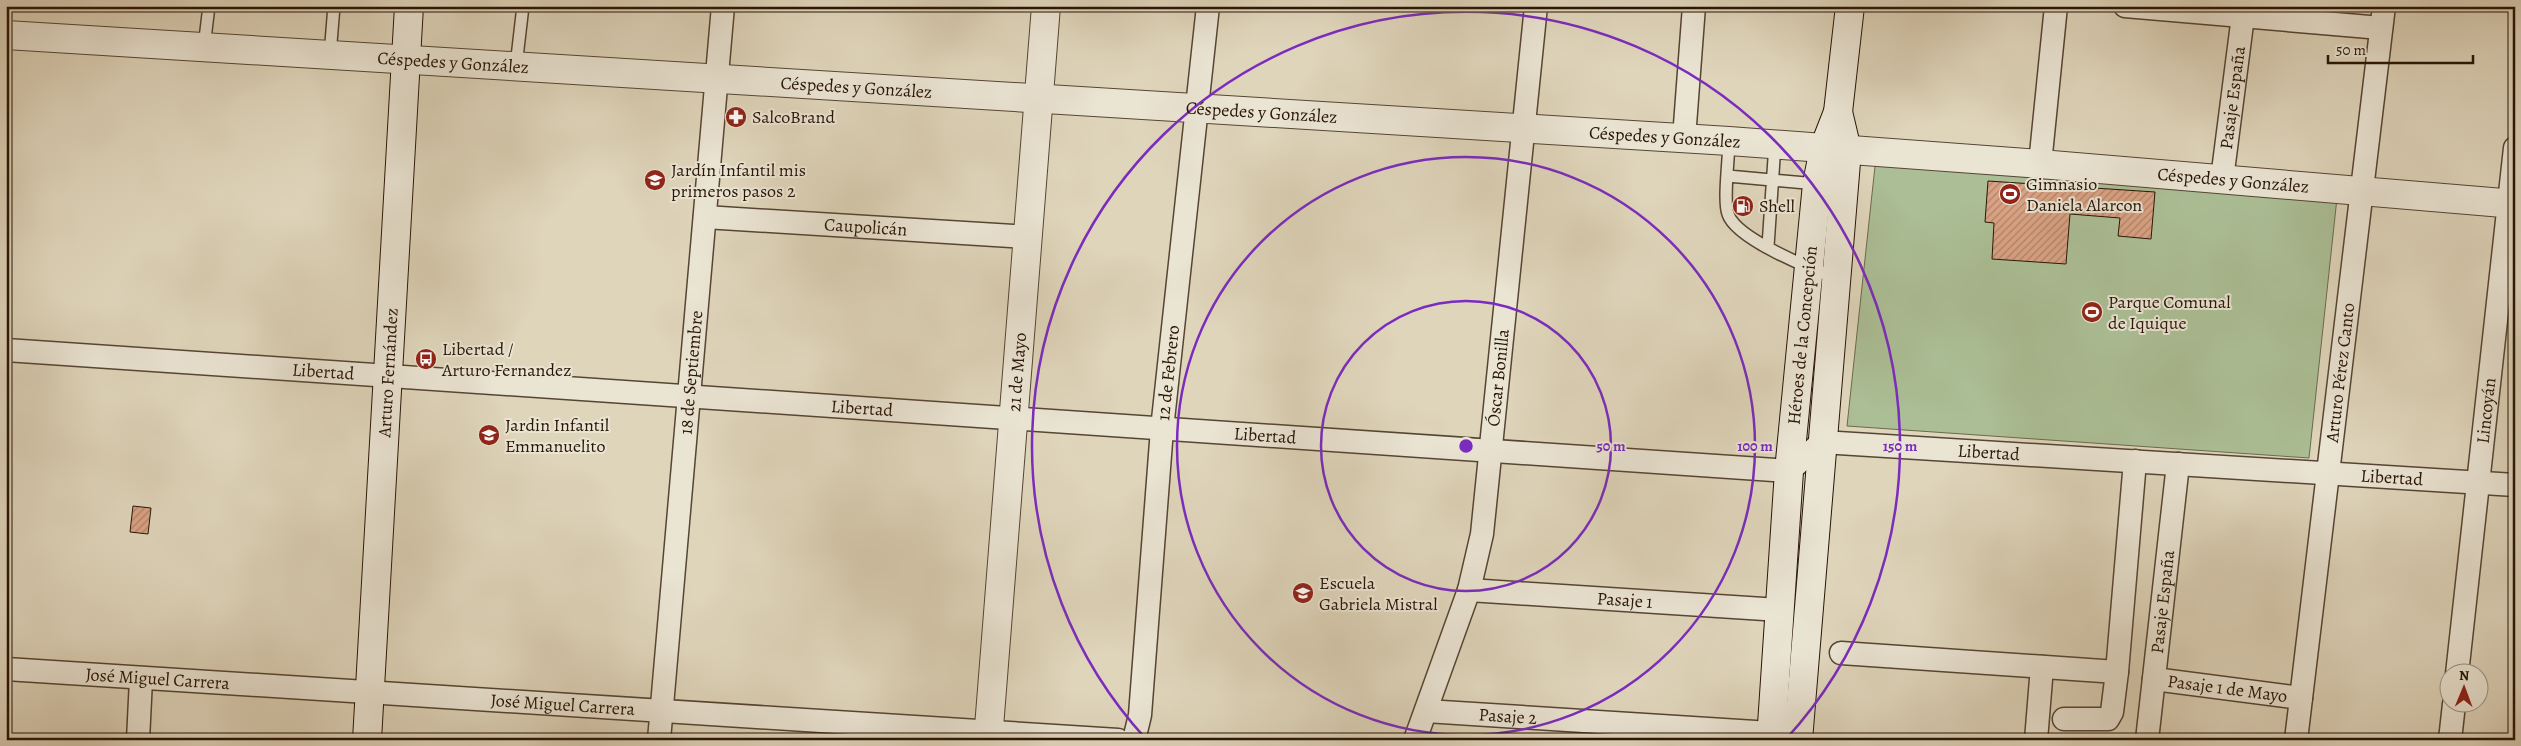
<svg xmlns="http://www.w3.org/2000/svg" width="2521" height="746" font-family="Alegreya,serif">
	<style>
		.pitch { fill: #abbe95; stroke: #6a6a4e }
		.building { fill: url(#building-hatch); stroke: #281506 }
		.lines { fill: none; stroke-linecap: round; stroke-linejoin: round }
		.service-casing { stroke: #564533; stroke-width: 14 }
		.minor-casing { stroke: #564533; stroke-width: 25 }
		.tertiary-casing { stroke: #564533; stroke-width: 30 }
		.secondary-casing { stroke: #281506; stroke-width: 30 }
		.service { stroke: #eae4d3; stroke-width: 11 }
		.minor { stroke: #eae4d3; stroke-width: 22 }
		.tertiary { stroke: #eae4d3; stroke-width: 28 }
		.secondary { stroke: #eae4d3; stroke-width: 28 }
		.ring { fill: none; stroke: #7b2cbf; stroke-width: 2.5 }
		.labels { text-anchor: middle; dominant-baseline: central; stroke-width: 4; stroke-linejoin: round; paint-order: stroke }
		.street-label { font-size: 18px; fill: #281506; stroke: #eae4d3 }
		.poi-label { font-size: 18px; fill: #281506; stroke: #eae4d3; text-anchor: start }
		.centre { fill: #7b2cbf; stroke: #eae4d3; stroke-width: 2.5 }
		.ring-label { font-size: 15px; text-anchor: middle; font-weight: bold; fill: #7b2cbf; stroke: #eae4d3; stroke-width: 4; stroke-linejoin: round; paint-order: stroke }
	</style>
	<defs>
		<pattern id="building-hatch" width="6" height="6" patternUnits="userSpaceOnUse" patternTransform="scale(1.25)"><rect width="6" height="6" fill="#d9a284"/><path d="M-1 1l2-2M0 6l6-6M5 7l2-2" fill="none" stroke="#b0836a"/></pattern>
	</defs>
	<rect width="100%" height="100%" fill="#dfd5bb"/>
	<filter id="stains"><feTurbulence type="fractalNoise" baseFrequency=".004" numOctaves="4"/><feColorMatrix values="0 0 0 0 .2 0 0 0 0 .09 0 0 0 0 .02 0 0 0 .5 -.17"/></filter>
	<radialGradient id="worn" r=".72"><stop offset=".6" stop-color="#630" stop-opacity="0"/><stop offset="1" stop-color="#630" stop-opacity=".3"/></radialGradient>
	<path class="pitch" d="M 1876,157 L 2337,198 L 2309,458 L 1847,426 Z"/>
	<path class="building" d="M 1988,181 L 2155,192 L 2151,239 L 2118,236 L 2120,218 L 2070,214 L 2066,264 L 1992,259 L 1994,223 L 1985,222 Z
		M 133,506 L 151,508 L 148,534 L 130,532 Z"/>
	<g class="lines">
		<g class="service-casing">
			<path id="service" d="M 204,47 L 209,6
				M 330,55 L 334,6
				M 516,66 L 523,6
				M 1729,141 C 1729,157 1723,201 1728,214 C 1736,239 1811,269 1836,278
				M 1728,176 L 1817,184
				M 1768,246 L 1775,144"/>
		</g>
		<g class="minor-casing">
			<g id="minor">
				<path d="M 2125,6 L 2381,28"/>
				<path d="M 1684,138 L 1694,6"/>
				<path d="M 2040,164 L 2056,6"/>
				<path id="s1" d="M 2222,179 L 2243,16"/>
				<path id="s2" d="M 705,217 L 1028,237"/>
				<path id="s3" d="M 6,350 L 1789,471 L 1822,442 L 2515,485"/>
				<path id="s4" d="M 1469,590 L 1780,610"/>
				<path d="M 1841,653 L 2117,672 L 2135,461"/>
				<path id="s5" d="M 6,669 L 1118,740"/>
				<path id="s6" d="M 2457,674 L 2515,148"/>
				<path id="s7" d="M 2154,679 L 2301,698"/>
				<path id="s8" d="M 1426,711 L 1771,733"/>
				<path d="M 2064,719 L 2108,719 L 2112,712 L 2117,672"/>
				<path d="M 138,740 L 141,679"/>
				<path id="s9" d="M 659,740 L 723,6"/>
				<path id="s10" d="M 1134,740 L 1140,715 L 1162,429 L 1208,6"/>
				<path id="s11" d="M 1415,740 L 1469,590 L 1482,534 L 1536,6"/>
				<path d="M 2036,740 L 2042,667"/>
				<path id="s12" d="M 2147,740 L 2178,464"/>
				<path id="s13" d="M 2296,740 L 2384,6"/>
				<path d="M 2450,740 L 2454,704"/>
			</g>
		</g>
		<g class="tertiary-casing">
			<g id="tertiary">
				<path id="s14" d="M 6,35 L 1729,141 L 2040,164 L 2515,204"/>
				<path id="s15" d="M 988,740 L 1046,6"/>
			</g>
		</g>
		<g class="secondary-casing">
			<g id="secondary">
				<path id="s16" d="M 367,740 L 409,6"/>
				<path id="s17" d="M 1771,740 L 1789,471 L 1817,184 L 1824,148 L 1838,112 L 1850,6"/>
				<path d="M 1798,740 L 1847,150 L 1838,112"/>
			</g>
		</g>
		<use href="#service" class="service"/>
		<use href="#minor" class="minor"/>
		<use href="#tertiary" class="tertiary"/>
		<use href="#secondary" class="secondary"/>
	</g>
	<g class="ring">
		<circle cx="1466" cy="446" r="145"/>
		<circle cx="1466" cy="446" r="289"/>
		<path d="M1146 739A434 434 0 1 1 1786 739"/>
	</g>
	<defs>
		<g id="pharmacy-disc" transform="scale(1.125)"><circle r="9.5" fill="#8f2418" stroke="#eae4d3"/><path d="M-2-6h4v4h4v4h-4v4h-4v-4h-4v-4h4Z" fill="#fff"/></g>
		<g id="school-disc" transform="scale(1.125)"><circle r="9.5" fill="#8f2418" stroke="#eae4d3"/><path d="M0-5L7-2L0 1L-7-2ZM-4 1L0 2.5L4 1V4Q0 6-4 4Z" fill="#fff"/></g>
		<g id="stadium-disc" transform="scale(1.125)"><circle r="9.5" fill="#8f2418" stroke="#eae4d3"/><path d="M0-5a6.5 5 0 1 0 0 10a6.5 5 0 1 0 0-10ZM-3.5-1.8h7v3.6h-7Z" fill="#fff"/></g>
		<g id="fuel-disc" transform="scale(1.125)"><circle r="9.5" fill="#8f2418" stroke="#eae4d3"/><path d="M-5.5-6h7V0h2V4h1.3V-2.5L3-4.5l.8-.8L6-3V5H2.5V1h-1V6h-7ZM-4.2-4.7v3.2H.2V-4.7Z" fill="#fff"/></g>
		<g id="bus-disc" transform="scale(1.125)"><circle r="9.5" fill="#8f2418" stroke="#eae4d3"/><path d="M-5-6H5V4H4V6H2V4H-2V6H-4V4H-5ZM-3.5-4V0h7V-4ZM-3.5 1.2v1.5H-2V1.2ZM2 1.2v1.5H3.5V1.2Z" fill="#fff"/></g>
	</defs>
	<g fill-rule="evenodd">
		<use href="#pharmacy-disc" x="736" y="117"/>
		<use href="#school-disc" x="655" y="180"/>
		<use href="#stadium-disc" x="2010" y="194"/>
		<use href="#fuel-disc" x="1743" y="206"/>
		<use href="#stadium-disc" x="2092" y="312"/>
		<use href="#bus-disc" x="426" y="359"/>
		<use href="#school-disc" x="489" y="435"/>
		<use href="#school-disc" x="1303" y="593"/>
	</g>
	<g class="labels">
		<g class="street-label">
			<text stroke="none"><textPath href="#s14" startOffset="448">Céspedes y González</textPath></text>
			<text stroke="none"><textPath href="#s14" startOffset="852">Céspedes y González</textPath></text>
			<text stroke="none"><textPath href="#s1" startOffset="82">Pasaje España</textPath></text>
			<text stroke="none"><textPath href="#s14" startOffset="1258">Céspedes y González</textPath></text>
			<text stroke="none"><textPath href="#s14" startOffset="1662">Céspedes y González</textPath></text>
			<text stroke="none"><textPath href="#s14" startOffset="2232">Céspedes y González</textPath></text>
			<text stroke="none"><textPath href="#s2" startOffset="161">Caupolicán</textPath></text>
			<text stroke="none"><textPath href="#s17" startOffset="406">Héroes de la Concepción</textPath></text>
			<text stroke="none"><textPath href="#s3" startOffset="318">Libertad</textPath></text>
			<text stroke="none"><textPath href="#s16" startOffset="368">Arturo Fernández</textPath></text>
			<text stroke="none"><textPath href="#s9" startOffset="369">18 de Septiembre</textPath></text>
			<text stroke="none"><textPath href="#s15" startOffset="369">21 de Mayo</textPath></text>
			<text stroke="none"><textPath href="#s10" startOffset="369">12 de Febrero</textPath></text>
			<text stroke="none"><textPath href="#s13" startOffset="370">Arturo Pérez Canto</textPath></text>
			<text stroke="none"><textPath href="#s11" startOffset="374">Óscar Bonilla</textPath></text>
			<text stroke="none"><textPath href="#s3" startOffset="858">Libertad</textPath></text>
			<text stroke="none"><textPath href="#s6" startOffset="265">Lincoyán</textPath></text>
			<text stroke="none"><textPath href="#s3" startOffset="1262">Libertad</textPath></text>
			<text stroke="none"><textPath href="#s3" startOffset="1998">Libertad</textPath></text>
			<text stroke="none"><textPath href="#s3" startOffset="2402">Libertad</textPath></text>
			<text stroke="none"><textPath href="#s4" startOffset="156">Pasaje 1</textPath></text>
			<text stroke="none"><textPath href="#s12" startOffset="139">Pasaje España</textPath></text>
			<text stroke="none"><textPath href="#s5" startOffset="152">José Miguel Carrera</textPath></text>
			<text stroke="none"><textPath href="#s7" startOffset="74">Pasaje 1 de Mayo</textPath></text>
			<text stroke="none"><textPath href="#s5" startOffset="558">José Miguel Carrera</textPath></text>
			<text stroke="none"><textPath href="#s8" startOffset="82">Pasaje 2</textPath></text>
		</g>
		<g class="poi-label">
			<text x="752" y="117">SalcoBrand</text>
			<text x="671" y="170">Jardín Infantil mis<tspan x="671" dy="21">primeros pasos 2</tspan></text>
			<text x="2026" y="184">Gimnasio<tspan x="2026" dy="21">Daniela Alarcon</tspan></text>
			<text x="1759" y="206">Shell</text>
			<text x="2108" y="302">Parque Comunal<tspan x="2108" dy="21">de Iquique</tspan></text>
			<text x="442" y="349">Libertad /<tspan x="442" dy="21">Arturo Fernandez</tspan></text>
			<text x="505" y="425">Jardin Infantil<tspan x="505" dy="21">Emmanuelito</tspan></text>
			<text x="1319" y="583">Escuela<tspan x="1319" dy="21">Gabriela Mistral</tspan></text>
		</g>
	</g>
	<circle cx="1466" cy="446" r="8" class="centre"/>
	<g class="ring-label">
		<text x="1611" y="451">50 m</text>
		<text x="1755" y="451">100 m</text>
		<text x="1900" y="451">150 m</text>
	</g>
	<rect width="2521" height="746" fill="none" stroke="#dfd5bb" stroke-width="25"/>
	<rect x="8" y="8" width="2506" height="731" fill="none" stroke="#281506" stroke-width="2.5"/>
	<rect x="12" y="12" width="2496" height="721" fill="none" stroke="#281506"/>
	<g transform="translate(2464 688) rotate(1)"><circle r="24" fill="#eae4d3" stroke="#9c9181"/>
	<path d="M0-4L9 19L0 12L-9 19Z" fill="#8f2418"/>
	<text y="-8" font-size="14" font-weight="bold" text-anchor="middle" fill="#281506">N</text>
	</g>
	<path d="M2328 55v8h145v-8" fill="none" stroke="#281506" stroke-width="2.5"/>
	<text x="2336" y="55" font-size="15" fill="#281506" stroke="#eae4d3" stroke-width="4" paint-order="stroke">50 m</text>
	<rect width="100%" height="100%" filter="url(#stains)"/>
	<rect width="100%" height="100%" fill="url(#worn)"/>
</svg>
